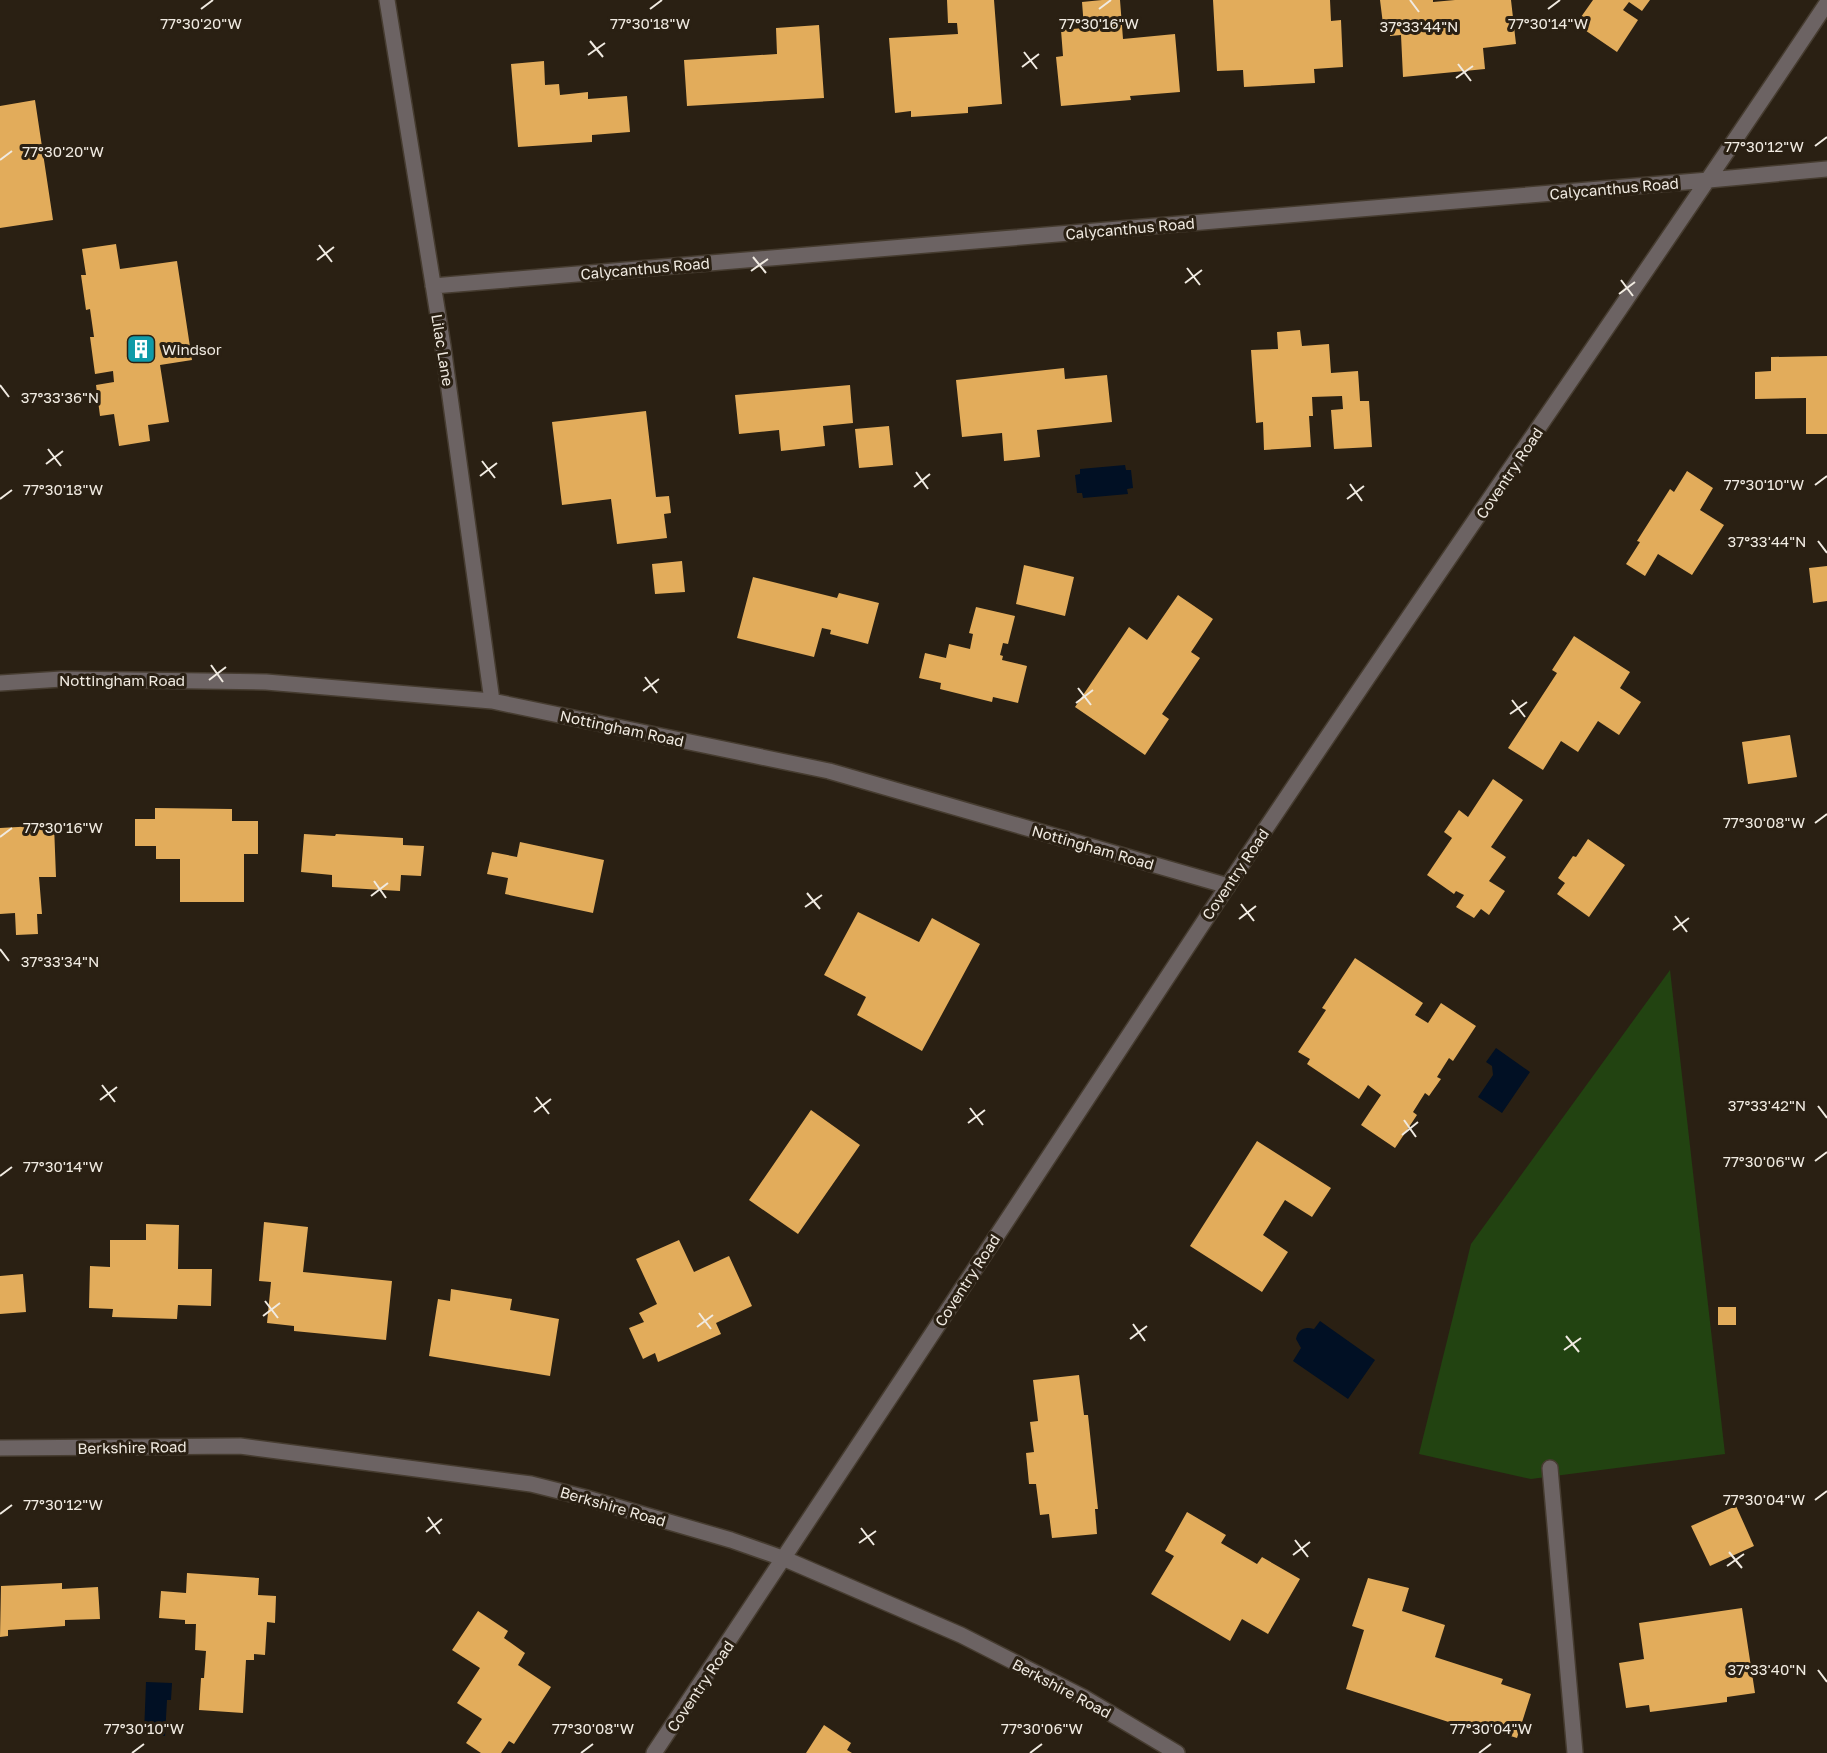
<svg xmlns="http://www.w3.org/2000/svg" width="1827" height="1753" font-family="'Golos Text',sans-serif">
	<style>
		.green { fill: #224311 }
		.water { fill: #011024 }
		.building { fill: #e2ac5b }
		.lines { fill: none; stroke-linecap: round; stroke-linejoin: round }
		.service-casing { stroke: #463c30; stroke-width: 18 }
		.minor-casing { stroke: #463c30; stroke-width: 18 }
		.service { stroke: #6c6363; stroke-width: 15 }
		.minor { stroke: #6c6363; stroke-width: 15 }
		.ticks { fill: none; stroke: #f0eae1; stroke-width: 2 }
		.labels { text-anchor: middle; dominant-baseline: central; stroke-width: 6; stroke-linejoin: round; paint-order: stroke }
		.street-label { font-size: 15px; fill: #f0eae1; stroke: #2a2013 }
		.poi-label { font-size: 15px; fill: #f0eae1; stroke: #2a2013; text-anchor: start }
		.ticks-label { font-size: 15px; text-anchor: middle; fill: #f0eae1; stroke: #2a2013; stroke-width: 6; stroke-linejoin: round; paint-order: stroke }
	</style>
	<rect width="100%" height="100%" fill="#2a2013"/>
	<path class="green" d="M 1670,970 L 1725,1454 L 1531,1479 L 1419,1454 L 1471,1244 Z"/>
	<path class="water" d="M 1125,465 L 1126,470 L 1131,470 L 1133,488 L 1127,489 L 1128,494 L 1083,498 L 1082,493 L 1077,493 L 1075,475 L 1080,474 L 1080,469 Z
		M 1496,1048 L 1530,1072 L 1502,1113 L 1478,1097 L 1493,1075 L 1492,1066 L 1486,1062 Z
		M 1320,1321 L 1375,1360 L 1348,1399 L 1293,1361 L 1301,1348 L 1296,1339 C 1298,1329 1305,1326 1314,1329 Z
		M 146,1682 L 172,1683 L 171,1700 L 167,1700 L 165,1736 L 144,1734 Z"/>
	<path class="building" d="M 947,0 L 994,0 L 1002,104 L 968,107 L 968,113 L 911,117 L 911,111 L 895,113 L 889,38 L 958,34 L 957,23 L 948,23 Z
		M 1102,0 L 1120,0 L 1123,39 L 1175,34 L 1180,92 L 1130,96 L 1131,100 L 1061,106 L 1056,57 L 1063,56 L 1061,30 L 1084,28 L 1082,2 Z
		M 1213,0 L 1330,0 L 1331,21 L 1341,20 L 1343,67 L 1314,69 L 1315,83 L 1244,87 L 1243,70 L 1217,71 Z
		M 1380,0 L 1433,0 L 1433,2 L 1455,0 L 1511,0 L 1516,44 L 1483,48 L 1485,69 L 1403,77 L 1401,35 L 1390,36 L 1390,32 L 1384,32 Z
		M 1593,0 L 1650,0 L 1642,11 L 1629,2 L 1623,10 L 1638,20 L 1617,52 L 1576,24 Z
		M 819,25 L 824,98 L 687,106 L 684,60 L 777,54 L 776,28 Z
		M 544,61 L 545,85 L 559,84 L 560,95 L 588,92 L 588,99 L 627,96 L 630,132 L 592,135 L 592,142 L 518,147 L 511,64 Z
		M 35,100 L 53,220 L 0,228 L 0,106 Z
		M 116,244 L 120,269 L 177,261 L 192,360 L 160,365 L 169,422 L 148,425 L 150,441 L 119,446 L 114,414 L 100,416 L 96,385 L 114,382 L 113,371 L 95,374 L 90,337 L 94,337 L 90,309 L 86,310 L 81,275 L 86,275 L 82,249 Z
		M 1300,330 L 1302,346 L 1329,344 L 1331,373 L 1358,371 L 1360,401 L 1369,401 L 1372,447 L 1334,449 L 1331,410 L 1343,409 L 1342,396 L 1312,397 L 1313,416 L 1309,416 L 1311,447 L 1264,450 L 1263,422 L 1256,423 L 1251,350 L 1278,349 L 1277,332 Z
		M 1827,356 L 1827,434 L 1806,434 L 1806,398 L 1755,399 L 1755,372 L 1771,371 L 1771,357 Z
		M 1064,368 L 1065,379 L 1107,375 L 1112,422 L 1037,430 L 1040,457 L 1004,461 L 1002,433 L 962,437 L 956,380 Z
		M 850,385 L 853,423 L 823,426 L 825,446 L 781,451 L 779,430 L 739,434 L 735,395 Z
		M 646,411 L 656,497 L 669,496 L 671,513 L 664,514 L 667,538 L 617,544 L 611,499 L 562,505 L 552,422 Z
		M 889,426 L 893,465 L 859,468 L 855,429 Z
		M 1687,471 L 1713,488 L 1700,510 L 1724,525 L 1692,575 L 1658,554 L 1645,576 L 1626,564 L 1640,542 L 1637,541 L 1670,489 L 1674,492 Z
		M 682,561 L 685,592 L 655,594 L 652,564 Z
		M 1024,565 L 1074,577 L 1065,616 L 1016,604 Z
		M 1827,566 L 1827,601 L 1813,603 L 1809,568 Z
		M 753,577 L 837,598 L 839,593 L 879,603 L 868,644 L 830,634 L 831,630 L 822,628 L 814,657 L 737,638 Z
		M 1178,595 L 1213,619 L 1191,652 L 1200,658 L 1162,714 L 1169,719 L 1145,755 L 1075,707 L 1129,627 L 1147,640 Z
		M 976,607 L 1015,616 L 1008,644 L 1003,643 L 1000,655 L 1003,656 L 1002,660 L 1027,666 L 1018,703 L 993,697 L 992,702 L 940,689 L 941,683 L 919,678 L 925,653 L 946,658 L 949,644 L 970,649 L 973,634 L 969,633 Z
		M 1574,636 L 1630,672 L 1620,688 L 1641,702 L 1619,735 L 1598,721 L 1578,752 L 1561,741 L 1543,770 L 1508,748 L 1557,673 L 1552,670 Z
		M 1790,735 L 1797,777 L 1748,784 L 1742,742 Z
		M 1493,779 L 1523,800 L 1491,847 L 1506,857 L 1489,881 L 1505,891 L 1489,915 L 1481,909 L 1474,918 L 1456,907 L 1464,895 L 1456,891 L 1454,894 L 1427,875 L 1452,838 L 1444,832 L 1459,810 L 1468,817 Z
		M 155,808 L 232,809 L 232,821 L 258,821 L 258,854 L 244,854 L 244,902 L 180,902 L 180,859 L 156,859 L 156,846 L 135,846 L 135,819 L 155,819 Z
		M 54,825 L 56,877 L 39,877 L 42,914 L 37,914 L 38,934 L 16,935 L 15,913 L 0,914 L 0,828 Z
		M 304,834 L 335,836 L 336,834 L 403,838 L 403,845 L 424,846 L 421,876 L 401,875 L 400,891 L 332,887 L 332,875 L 301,872 Z
		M 1588,839 L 1625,865 L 1589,917 L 1557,894 L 1565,883 L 1558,878 L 1573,856 L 1576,857 Z
		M 520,842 L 604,860 L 593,913 L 505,894 L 508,878 L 487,874 L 492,852 L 517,857 Z
		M 858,912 L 919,942 L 932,918 L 980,944 L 922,1051 L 857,1015 L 866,997 L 824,975 Z
		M 1355,958 L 1423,1003 L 1415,1015 L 1428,1023 L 1441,1003 L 1476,1026 L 1453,1061 L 1449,1058 L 1437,1077 L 1441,1079 L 1429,1096 L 1425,1093 L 1413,1112 L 1417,1115 L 1395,1148 L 1361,1125 L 1381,1095 L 1368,1085 L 1359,1099 L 1307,1064 L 1310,1059 L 1298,1052 L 1326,1010 L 1322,1008 Z
		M 811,1110 L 860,1145 L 798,1234 L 749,1200 Z
		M 1257,1141 L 1331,1188 L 1312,1217 L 1285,1200 L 1263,1235 L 1288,1252 L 1262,1292 L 1190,1246 Z
		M 264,1222 L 308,1227 L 303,1272 L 392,1281 L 386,1340 L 294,1331 L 294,1326 L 267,1323 L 271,1282 L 259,1281 Z
		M 146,1224 L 179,1225 L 178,1269 L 212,1269 L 211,1306 L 178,1305 L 177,1319 L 112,1317 L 113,1309 L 89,1308 L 90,1266 L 110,1267 L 110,1240 L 146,1240 Z
		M 679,1240 L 694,1272 L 729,1256 L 752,1306 L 716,1323 L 721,1334 L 658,1362 L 655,1353 L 643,1359 L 629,1328 L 644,1322 L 639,1313 L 657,1304 L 636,1259 Z
		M 23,1274 L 26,1312 L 0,1314 L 0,1276 Z
		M 451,1289 L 512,1299 L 510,1310 L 559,1319 L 550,1376 L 429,1356 L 438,1299 L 450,1301 Z
		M 1718,1307 L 1736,1307 L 1736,1325 L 1718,1325 Z
		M 1079,1375 L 1084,1415 L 1088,1415 L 1098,1509 L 1095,1509 L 1097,1534 L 1052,1538 L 1049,1514 L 1040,1515 L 1036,1484 L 1029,1484 L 1026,1453 L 1034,1452 L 1030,1422 L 1038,1421 L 1033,1380 Z
		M 1736,1506 L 1754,1546 L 1710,1566 L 1691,1526 Z
		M 1187,1512 L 1226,1535 L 1221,1543 L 1257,1564 L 1262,1557 L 1300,1579 L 1268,1634 L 1242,1619 L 1230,1641 L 1151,1594 L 1174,1556 L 1165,1551 Z
		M 187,1573 L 259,1578 L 258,1595 L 276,1596 L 275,1623 L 267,1622 L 265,1655 L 254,1654 L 254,1660 L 246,1660 L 243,1713 L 199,1710 L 201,1678 L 204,1678 L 206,1651 L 195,1650 L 196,1624 L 185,1624 L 185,1620 L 159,1618 L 161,1591 L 186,1593 Z
		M 1368,1578 L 1409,1588 L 1402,1611 L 1445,1625 L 1435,1657 L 1503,1679 L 1501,1684 L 1531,1694 L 1517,1738 L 1488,1729 L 1486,1734 L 1346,1689 L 1364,1630 L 1352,1626 Z
		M 62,1583 L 62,1589 L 98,1587 L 100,1619 L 65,1620 L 65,1626 L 8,1630 L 8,1636 L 0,1637 L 1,1586 Z
		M 1742,1608 L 1755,1693 L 1727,1697 L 1727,1702 L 1650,1712 L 1649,1705 L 1626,1708 L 1619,1663 L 1644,1659 L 1639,1623 Z
		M 478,1611 L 508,1631 L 504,1638 L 525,1653 L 518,1665 L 551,1687 L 514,1744 L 509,1741 L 501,1753 L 481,1753 L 466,1743 L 482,1719 L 457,1703 L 480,1668 L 452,1650 Z
		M 824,1725 L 851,1743 L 847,1750 L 852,1753 L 806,1753 Z"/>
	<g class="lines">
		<g class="service-casing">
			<path id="service" d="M 1550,1468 L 1575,1753"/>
		</g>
		<g class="minor-casing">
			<path id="minor" d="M 387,0 L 443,346 L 492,701
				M 433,286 L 1709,180 L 1827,169
				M 0,683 L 62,679 L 266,682 L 492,701 L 829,771 L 1228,886
				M 0,1448 L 240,1446 L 531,1484 L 583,1497 L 731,1540 L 785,1559 L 961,1635 L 1083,1697 L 1177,1753
				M 654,1753 C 853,1457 1046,1158 1244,861 C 1436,573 1635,291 1827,3"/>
		</g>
		<use href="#service" class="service"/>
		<use href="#minor" class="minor"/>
	</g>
	<path class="ticks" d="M 1410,0 L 1419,12M 201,9 L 213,0M 650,9 L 662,0M 1099,9 L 1111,0M 1548,9 L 1560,0M 590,41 L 603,57M 1024,52 L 1037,69M 588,55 L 605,43M 1458,64 L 1471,81M 1022,67 L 1039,54M 1456,78 L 1473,66M 1815,146 L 1827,137M 0,160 L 12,151M 319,245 L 332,262M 753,257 L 766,273M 317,260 L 334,247M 1187,268 L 1200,285M 751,271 L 768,259M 1621,280 L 1633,296M 1185,283 L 1202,270M 1619,294 L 1635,282M 0,385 L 9,397M 48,449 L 61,466M 482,461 L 495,478M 46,464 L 63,451M 916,472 L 928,489M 480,476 L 497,463M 1350,484 L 1362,501M 1815,485 L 1827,476M 914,487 L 930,474M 0,499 L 12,490M 1347,499 L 1364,486M 1818,541 L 1827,553M 211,665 L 223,682M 645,677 L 657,693M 209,680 L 226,667M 1078,688 L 1091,705M 643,691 L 659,679M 1512,700 L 1525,717M 1076,703 L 1093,690M 1510,714 L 1527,702M 1815,823 L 1827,814M 0,837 L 12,828M 374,881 L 386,898M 807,893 L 820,909M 371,896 L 388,883M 1241,904 L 1254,921M 805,907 L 822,895M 1675,916 L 1687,932M 1239,919 L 1256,906M 1673,930 L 1689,918M 0,949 L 9,961M 102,1085 L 115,1102M 536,1097 L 549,1114M 100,1100 L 117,1087M 1818,1106 L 1827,1118M 970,1108 L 983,1125M 534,1112 L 551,1099M 1404,1120 L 1416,1137M 968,1123 L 985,1110M 1402,1135 L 1418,1122M 1815,1161 L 1827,1152M 0,1176 L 12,1167M 265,1301 L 278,1318M 699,1313 L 711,1329M 263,1316 L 280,1303M 1133,1324 L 1145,1341M 697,1327 L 713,1315M 1566,1336 L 1579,1352M 1130,1339 L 1147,1326M 1564,1350 L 1581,1338M 1815,1500 L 1827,1491M 0,1514 L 12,1505M 428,1517 L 440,1534M 861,1528 L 874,1545M 426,1532 L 442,1519M 1295,1540 L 1308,1557M 859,1543 L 876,1531M 1729,1552 L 1742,1568M 1293,1555 L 1310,1542M 1727,1566 L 1744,1554M 1818,1670 L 1827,1682M 132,1753 L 144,1744M 581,1753 L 593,1744M 1030,1753 L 1042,1744M 1479,1753 L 1491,1744"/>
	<defs>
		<g id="building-square" transform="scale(1.5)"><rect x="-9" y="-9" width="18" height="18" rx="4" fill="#0f9aa8" stroke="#2a2013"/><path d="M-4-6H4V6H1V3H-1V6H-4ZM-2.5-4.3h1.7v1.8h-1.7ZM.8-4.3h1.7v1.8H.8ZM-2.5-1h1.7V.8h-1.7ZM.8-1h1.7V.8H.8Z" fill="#fff"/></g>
	</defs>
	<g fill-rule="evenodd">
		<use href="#building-square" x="141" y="349"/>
	</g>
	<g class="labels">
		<g class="street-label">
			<text transform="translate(1614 188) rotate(-5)">Calycanthus Road</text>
			<text transform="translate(1130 228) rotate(-5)">Calycanthus Road</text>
			<text transform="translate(645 268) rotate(-5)">Calycanthus Road</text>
			<text transform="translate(443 350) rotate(81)">Lilac Lane</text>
			<text transform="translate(1509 473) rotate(-56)">Coventry Road</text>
			<text x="122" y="680">Nottingham Road</text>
			<text transform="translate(622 728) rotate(12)">Nottingham Road</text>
			<text transform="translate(1093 847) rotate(16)">Nottingham Road</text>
			<text transform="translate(1235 874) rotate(-56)">Coventry Road</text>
			<text transform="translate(967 1280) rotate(-57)">Coventry Road</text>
			<text transform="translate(132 1447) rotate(-1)">Berkshire Road</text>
			<text transform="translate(613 1506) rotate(16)">Berkshire Road</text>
			<text transform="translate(700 1686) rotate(-56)">Coventry Road</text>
			<text transform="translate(1062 1688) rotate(28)">Berkshire Road</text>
		</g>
		<g class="poi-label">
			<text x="162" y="349">Windsor</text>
		</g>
	</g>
	<g class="ticks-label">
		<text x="201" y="29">77°30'20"W</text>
		<text x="650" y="29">77°30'18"W</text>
		<text x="1099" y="29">77°30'16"W</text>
		<text x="1548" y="29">77°30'14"W</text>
		<text x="1419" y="32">37°33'44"N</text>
		<text x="1764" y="152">77°30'12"W</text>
		<text x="63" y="157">77°30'20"W</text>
		<text x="60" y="403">37°33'36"N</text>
		<text x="1764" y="490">77°30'10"W</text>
		<text x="63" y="495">77°30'18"W</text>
		<text x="1767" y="547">37°33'44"N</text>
		<text x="1764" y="828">77°30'08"W</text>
		<text x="63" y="833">77°30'16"W</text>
		<text x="60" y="967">37°33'34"N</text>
		<text x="1767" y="1111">37°33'42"N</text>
		<text x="1764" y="1167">77°30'06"W</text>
		<text x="63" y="1172">77°30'14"W</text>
		<text x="1764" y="1505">77°30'04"W</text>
		<text x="63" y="1510">77°30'12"W</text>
		<text x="1767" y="1675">37°33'40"N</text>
		<text x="144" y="1734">77°30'10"W</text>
		<text x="593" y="1734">77°30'08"W</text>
		<text x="1042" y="1734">77°30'06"W</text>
		<text x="1491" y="1734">77°30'04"W</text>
	</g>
</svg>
